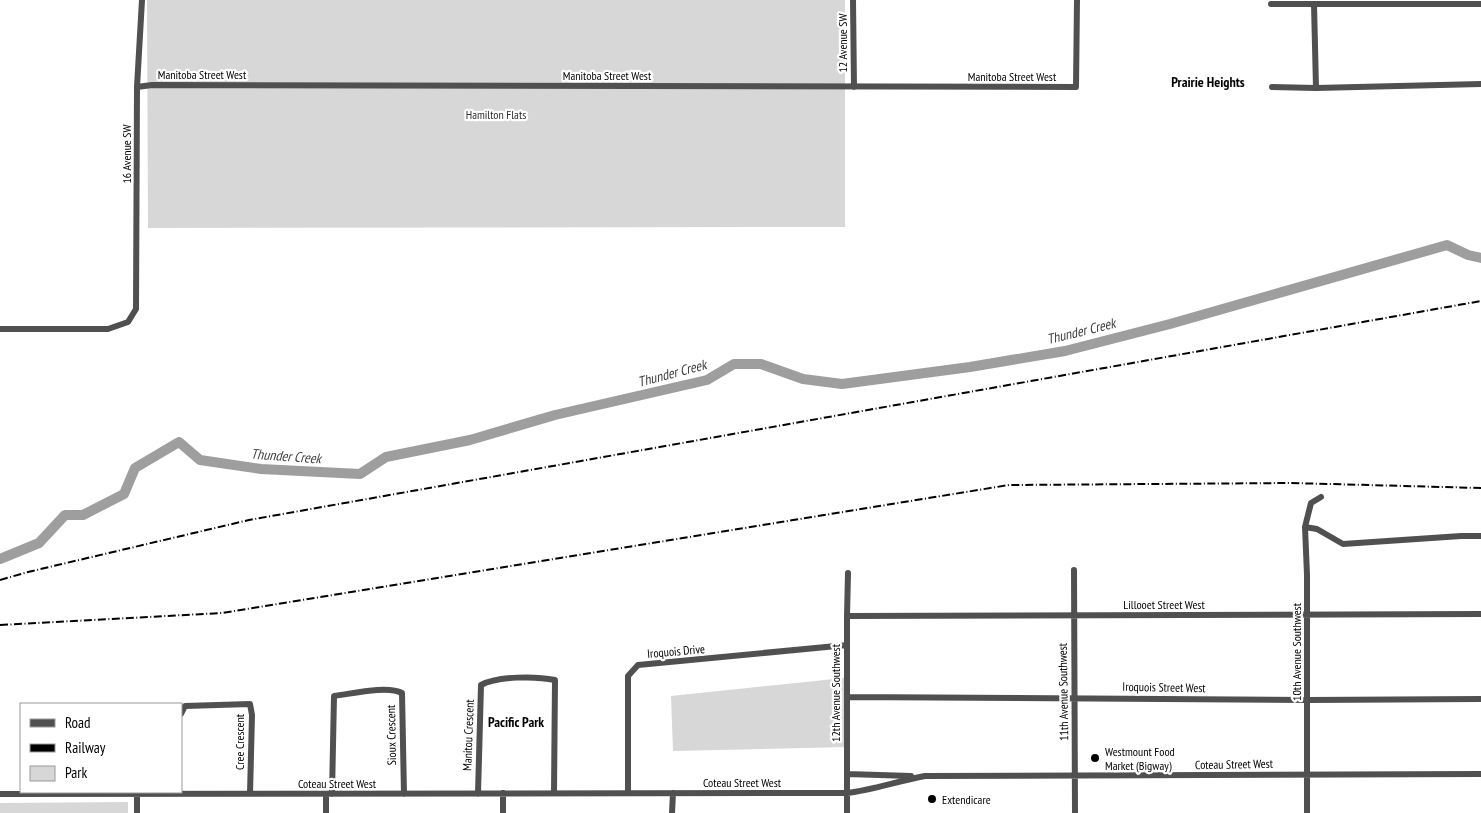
<svg xmlns="http://www.w3.org/2000/svg" width="1481" height="813" font-family="'PT Sans Narrow',sans-serif">
	<style>
		.green { fill: #d7d7d7 }
		.lines { fill: none; stroke-linecap: round; stroke-linejoin: round }
		.river { stroke: #9e9e9e; stroke-width: 10 }
		.minor { stroke: #505050; stroke-width: 6 }
		.rail { stroke: #000; stroke-width: 2; stroke-dasharray: 8 2.5 1 2.5; stroke-linecap: butt }
		.poi-dot { fill: #000; stroke: #fff; stroke-width: 2 }
		.labels { text-anchor: middle; dominant-baseline: central; stroke-width: 4.5; stroke-linejoin: round; paint-order: stroke }
		.street-label { font-size: 12px; fill: #000; stroke: #fff }
		.park-label { font-size: 12px; fill: #2e2e2e; stroke: #fff }
		.poi-label { font-size: 12px; fill: #000; stroke: #fff; text-anchor: start }
		.neighbourhood-label { font-size: 14px; font-weight: bold; fill: #000; stroke: #fff }
		.water-label { font-size: 14px; font-style: italic; fill: #3f3f3f; stroke: #fff }
	</style>
	<rect width="100%" height="100%" fill="#fff"/>
	<path class="green" d="M 147,0 L 845,0 L 845,227 L 148,228 Z
		M 844,678 L 846,747 L 673,751 L 671,696 Z
		M 128,802 L 128,813 L 0,813 L 0,803 Z"/>
	<g class="lines">
		<path class="river" d="M 0,559 L 39,543 L 65,515 L 83,515 L 124,494 L 135,468 L 179,442 L 200,460 L 261,469 L 360,474 L 386,457 L 470,440 L 555,415 L 707,380 L 734,364 L 761,364 L 803,379 L 842,384 L 970,367 L 1065,351 L 1170,324 L 1447,245 L 1468,255 L 1481,258"/>
		<path class="minor" d="M 853,0 L 854,87
			M 1271,4 L 1481,4
			M 1314,4 L 1316,88
			M 137,87 L 152,85 L 1076,87 L 1077,0
			M 1272,87 L 1316,88 L 1481,84
			M 0,329 L 108,329 L 128,322 L 136,309 L 137,87 L 142,0
			M 1305,527 L 1317,529 L 1343,544 L 1461,536 L 1481,536
			M 1074,570 L 1075,813
			M 847,616 L 1481,614
			M 847,697 L 1308,700 L 1481,699
			M 181,714 L 185,706 L 250,704 L 252,715 L 250,794
			M 847,774 L 911,776
			M 503,793 L 503,813
			M 628,793 L 628,676 L 638,665 L 847,645
			M 0,794 L 847,793 C 873,790 898,781 925,776 L 1481,774
			M 137,794 L 137,813
			M 326,794 L 326,813
			M 332,794 L 334,696 C 351,694 387,685 402,693 L 404,794
			M 478,794 L 481,685 C 498,676 536,676 555,680 L 554,793
			M 672,813 L 673,793
			M 847,813 L 847,616 L 848,573
			M 1307,813 L 1307,575 L 1305,527 L 1311,503 L 1321,497"/>
		<path class="rail" d="M 0,580 L 28,572 L 249,520 L 1481,301
			M 0,625 L 222,613 L 1009,485 L 1291,483 L 1481,488"/>
	</g>
	<g class="poi-dot">
		<circle cx="1095" cy="758" r="5"/>
		<circle cx="932" cy="799" r="5"/>
	</g>
	<g class="labels">
		<g class="street-label">
			<text transform="translate(842 43) rotate(-90)">12 Avenue SW</text>
			<text x="202" y="74">Manitoba Street West</text>
			<text x="607" y="75">Manitoba Street West</text>
			<text x="1012" y="76">Manitoba Street West</text>
			<text transform="translate(126 154) rotate(-90)">16 Avenue SW</text>
			<text x="1164" y="604">Lillooet Street West</text>
			<text transform="translate(676 651) rotate(-5)">Iroquois Drive</text>
			<text transform="translate(1296 652) rotate(-90)">10th Avenue Southwest</text>
			<text transform="translate(1164 687) rotate(1)">Iroquois Street West</text>
			<text transform="translate(1063 692) rotate(-91)">11th Avenue Southwest</text>
			<text transform="translate(835 693) rotate(-90)">12th Avenue Southwest</text>
			<text transform="translate(391 735) rotate(-91)">Sioux Crescent</text>
			<text transform="translate(468 735) rotate(-88)">Manitou Crescent</text>
			<text transform="translate(239 742) rotate(-90)">Cree Crescent</text>
			<text transform="translate(1234 764) rotate(-1)">Coteau Street West</text>
			<text x="742" y="782">Coteau Street West</text>
			<text x="337" y="783">Coteau Street West</text>
		</g>
		<g class="park-label">
			<text x="496" y="114">Hamilton Flats</text>
		</g>
		<g class="poi-label">
			<text x="1105" y="751">Westmount Food<tspan x="1105" dy="14">Market (Bigway)</tspan></text>
			<text x="942" y="799">Extendicare</text>
		</g>
		<g class="neighbourhood-label">
			<text x="1208" y="82">Prairie Heights</text>
			<text x="516" y="722">Pacific Park</text>
		</g>
		<g class="water-label">
			<text transform="translate(1081 331) rotate(-14)">Thunder Creek</text>
			<text transform="translate(672 373) rotate(-15)">Thunder Creek</text>
			<text transform="translate(286 456) rotate(4)">Thunder Creek</text>
		</g>
	</g>
	<rect x="20" y="703" width="162" height="90" fill="#ffffff" stroke="#999999"/>
	<rect x="30" y="719" width="25" height="8" fill="#505050" stroke="#999999"/>
	<text x="65" y="728" font-size="15" fill="#000000">Road</text>
	<rect x="30" y="744" width="25" height="8" fill="#000000" stroke="#999999"/>
	<text x="65" y="753" font-size="15" fill="#000000">Railway</text>
	<rect x="30" y="766" width="25" height="15" fill="#d7d7d7" stroke="#999999"/>
	<text x="65" y="778" font-size="15" fill="#000000">Park</text>
</svg>
